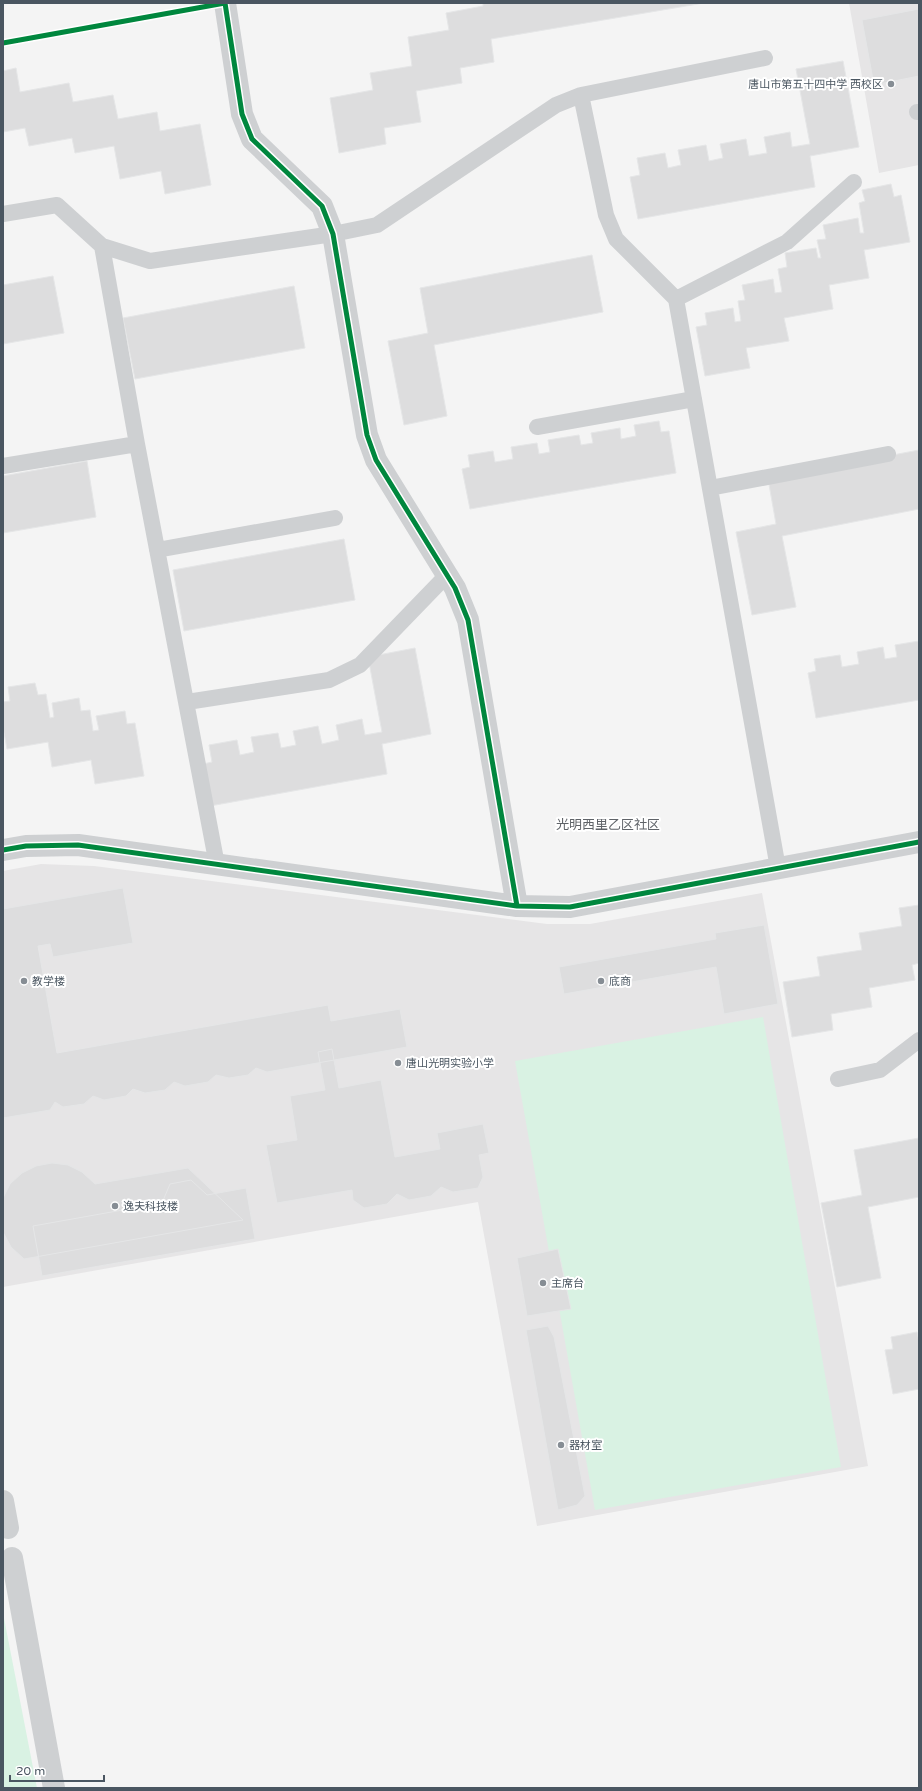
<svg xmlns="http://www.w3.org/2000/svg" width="922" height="1791" font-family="'Varela Round','Noto Sans SC',sans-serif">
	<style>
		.education { fill: #e6e5e6 }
		.green { fill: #d9f2e3 }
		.building { fill: #ddddde; stroke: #e5e6e7 }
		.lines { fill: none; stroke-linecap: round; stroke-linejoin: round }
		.service { stroke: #ced0d2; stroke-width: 16 }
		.minor { stroke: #ced0d2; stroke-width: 22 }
		.cycleway-casing { stroke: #fff; stroke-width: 8 }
		.cycleway { stroke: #00873e; stroke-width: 5 }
		.poi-dot { fill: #868d94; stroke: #fff; stroke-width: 1.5 }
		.labels { text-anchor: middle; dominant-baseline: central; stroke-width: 4; stroke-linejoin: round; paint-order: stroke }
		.poi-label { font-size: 11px; fill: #4a5661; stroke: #fff; text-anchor: start }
		.quarter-label { font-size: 13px; fill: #5f6368; stroke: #fff }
	</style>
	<rect width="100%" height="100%" fill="#f4f4f4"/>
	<path class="education" d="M 849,3 L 919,3 L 919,165 L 879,173 Z
		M 41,864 L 94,866 L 547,924 L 590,924 L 762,893 L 868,1466 L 537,1526 L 478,1202 L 3,1287 L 3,871 Z"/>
	<path class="green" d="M 763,1017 L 841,1467 L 595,1510 L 515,1061 Z
		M 3,1613 L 37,1788 L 3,1788 Z"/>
	<path class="building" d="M 483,3 L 704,3 L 491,39 L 494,62 L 460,68 L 462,83 L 416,91 L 421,122 L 384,128 L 386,144 L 339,153 L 330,98 L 373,90 L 370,73 L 412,66 L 408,37 L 449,30 L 446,13 L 483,6 Z
		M 919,9 L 919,76 L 874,85 L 862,20 Z
		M 843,61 L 859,147 L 810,156 L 815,187 L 638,219 L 630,177 L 640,175 L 637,158 L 665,153 L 668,168 L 681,165 L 678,150 L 706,145 L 709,161 L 723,158 L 720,144 L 746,139 L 749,156 L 767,153 L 764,137 L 790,132 L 792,147 L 810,144 L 796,69 Z
		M 16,68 L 20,92 L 69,83 L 73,102 L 113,95 L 118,119 L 157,112 L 160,131 L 200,124 L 211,185 L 165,194 L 161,171 L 120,179 L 114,146 L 75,153 L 72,138 L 29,146 L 25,128 L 3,132 L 3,71 Z
		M 891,184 L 894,197 L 901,195 L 910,242 L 864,250 L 869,278 L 829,285 L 833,309 L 784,318 L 789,341 L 746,348 L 750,368 L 705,376 L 696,327 L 707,325 L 705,313 L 733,308 L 735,322 L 741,321 L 738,301 L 745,300 L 742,285 L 773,279 L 775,293 L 782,292 L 778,269 L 787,267 L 785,253 L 816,248 L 818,258 L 821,258 L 817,240 L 826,239 L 823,225 L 858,218 L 860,233 L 864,233 L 859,203 L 865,201 L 862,190 Z
		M 592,255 L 603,312 L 434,345 L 447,416 L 404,425 L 388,341 L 428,333 L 420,288 Z
		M 53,276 L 64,333 L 3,344 L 3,285 Z
		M 294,286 L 305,348 L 135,379 L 123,318 Z
		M 659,421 L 661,432 L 669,431 L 676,473 L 470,509 L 462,469 L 470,467 L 468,455 L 493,451 L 495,462 L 513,459 L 511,447 L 537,443 L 539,454 L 550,452 L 548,440 L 579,435 L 581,445 L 593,443 L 591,433 L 620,428 L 621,439 L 636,436 L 634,425 Z
		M 919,450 L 919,509 L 782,536 L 796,607 L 752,615 L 736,532 L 776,524 L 768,479 Z
		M 87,461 L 96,517 L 3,533 L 3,476 Z
		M 344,539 L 355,600 L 184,631 L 173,570 Z
		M 919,641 L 919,700 L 816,718 L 808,673 L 816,671 L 814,659 L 840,655 L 842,667 L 859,664 L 857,652 L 883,647 L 885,659 L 897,657 L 895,645 Z
		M 415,648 L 431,734 L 382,744 L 387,774 L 210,806 L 203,764 L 212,762 L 209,745 L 237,740 L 240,755 L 254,752 L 251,737 L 278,733 L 281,748 L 296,745 L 293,731 L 318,726 L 322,744 L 339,740 L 336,725 L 362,719 L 365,735 L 382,732 L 368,657 Z
		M 35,683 L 38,695 L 46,694 L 50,718 L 54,717 L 52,703 L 79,698 L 81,711 L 90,710 L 93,731 L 99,730 L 96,716 L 125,711 L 127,724 L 135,723 L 144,776 L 95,784 L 91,760 L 52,767 L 48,742 L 7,749 L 3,727 L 3,702 L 10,701 L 8,687 Z
		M 123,888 L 133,943 L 53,957 L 50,944 L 38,946 L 57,1053 L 328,1005 L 331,1021 L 400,1009 L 407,1047 L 267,1072 L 256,1068 L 248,1075 L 229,1078 L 216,1075 L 208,1082 L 185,1086 L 174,1082 L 165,1090 L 145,1093 L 133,1089 L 126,1096 L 104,1100 L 93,1096 L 84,1104 L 63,1107 L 55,1102 L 50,1110 L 3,1118 L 3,909 Z
		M 919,905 L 919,963 L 912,965 L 915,980 L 869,988 L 872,1007 L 831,1014 L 833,1030 L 792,1037 L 783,982 L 820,976 L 817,957 L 862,950 L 859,933 L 902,926 L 899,908 Z
		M 764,925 L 778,1004 L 724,1014 L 716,967 L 564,994 L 559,967 L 716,939 L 715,933 Z
		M 332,1049 L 339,1088 L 381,1080 L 395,1157 L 440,1149 L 437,1133 L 483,1124 L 489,1153 L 479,1155 L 483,1177 L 478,1188 L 453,1192 L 441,1187 L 431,1196 L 409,1200 L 397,1194 L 387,1204 L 364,1208 L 353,1200 L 352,1190 L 277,1203 L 266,1145 L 297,1140 L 290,1096 L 325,1090 L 318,1052 Z
		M 919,1138 L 919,1197 L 868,1207 L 881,1278 L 837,1287 L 821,1203 L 862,1195 L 854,1150 Z
		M 52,1163 L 68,1165 L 82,1172 L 95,1184 L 188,1168 L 243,1220 L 24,1259 L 11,1247 L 3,1232 L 3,1198 L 10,1184 L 22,1173 L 36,1166 Z
		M 191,1180 L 207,1195 L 246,1188 L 255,1239 L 42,1276 L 33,1226 L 162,1203 L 170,1184 Z
		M 558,1249 L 571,1309 L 527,1316 L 517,1258 Z
		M 548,1326 L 554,1337 L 585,1496 L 577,1505 L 558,1510 L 526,1330 Z
		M 917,1332 L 919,1342 L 919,1389 L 893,1394 L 885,1350 L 893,1349 L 891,1337 Z"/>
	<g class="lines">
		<path class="service" d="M 581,95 L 606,215 L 616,239 L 676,299
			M 917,112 L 919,112
			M 3,214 L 57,205 L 102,246 L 150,261 L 333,234 L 377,225 L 556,105 L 581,95 L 765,58
			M 102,246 L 137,444 L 217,865
			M 537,427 L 694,399
			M 3,466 L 137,444
			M 710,488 L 888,454
			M 157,550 L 335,518
			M 187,702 L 329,680 L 360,665 L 447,575
			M 778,868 L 676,299 L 787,242 L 854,182
			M 838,1079 L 880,1070 L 919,1040"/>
		<path class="minor" d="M 225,3 L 242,114 L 252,139 L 322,206 L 333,234 L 367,435 L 376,460 L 455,588 L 468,620 L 517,906
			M 3,850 L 26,846 L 78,845 L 517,906 L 570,907 L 919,842
			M 3,1501 L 8,1528
			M 12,1558 L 54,1788"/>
		<g class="cycleway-casing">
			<path id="cycleway" d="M 225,3 L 242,114 L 252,139 L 322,206 L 333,234 L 367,435 L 376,460 L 455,588 L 468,620 L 517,906
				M 3,43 L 225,3
				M 3,850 L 26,846 L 78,845 L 517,906 L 570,907 L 919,842"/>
		</g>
		<use href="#cycleway" class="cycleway"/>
	</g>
	<g class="poi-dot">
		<circle cx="891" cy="84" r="4"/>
		<circle cx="24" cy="981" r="4"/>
		<circle cx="601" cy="981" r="4"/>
		<circle cx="398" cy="1063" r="4"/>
		<circle cx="115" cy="1206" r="4"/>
		<circle cx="543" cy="1283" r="4"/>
		<circle cx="561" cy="1445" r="4"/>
	</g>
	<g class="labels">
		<g class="poi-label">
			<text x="883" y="84" text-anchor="end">唐山市第五十四中学 西校区</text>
			<text x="32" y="981">教学楼</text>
			<text x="609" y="981">底商</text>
			<text x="406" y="1063">唐山光明实验小学</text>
			<text x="123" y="1206">逸夫科技楼</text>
			<text x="551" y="1283">主席台</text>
			<text x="569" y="1445">器材室</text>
		</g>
		<g class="quarter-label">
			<text x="608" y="825">光明西里乙区社区</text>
		</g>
	</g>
	<rect width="922" height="1791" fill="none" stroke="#4a5661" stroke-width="8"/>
	<path d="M10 1775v6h94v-6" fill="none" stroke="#4a5661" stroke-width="2"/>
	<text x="16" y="1775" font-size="12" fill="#4a5661" stroke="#ffffff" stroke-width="3" paint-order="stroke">20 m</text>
</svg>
